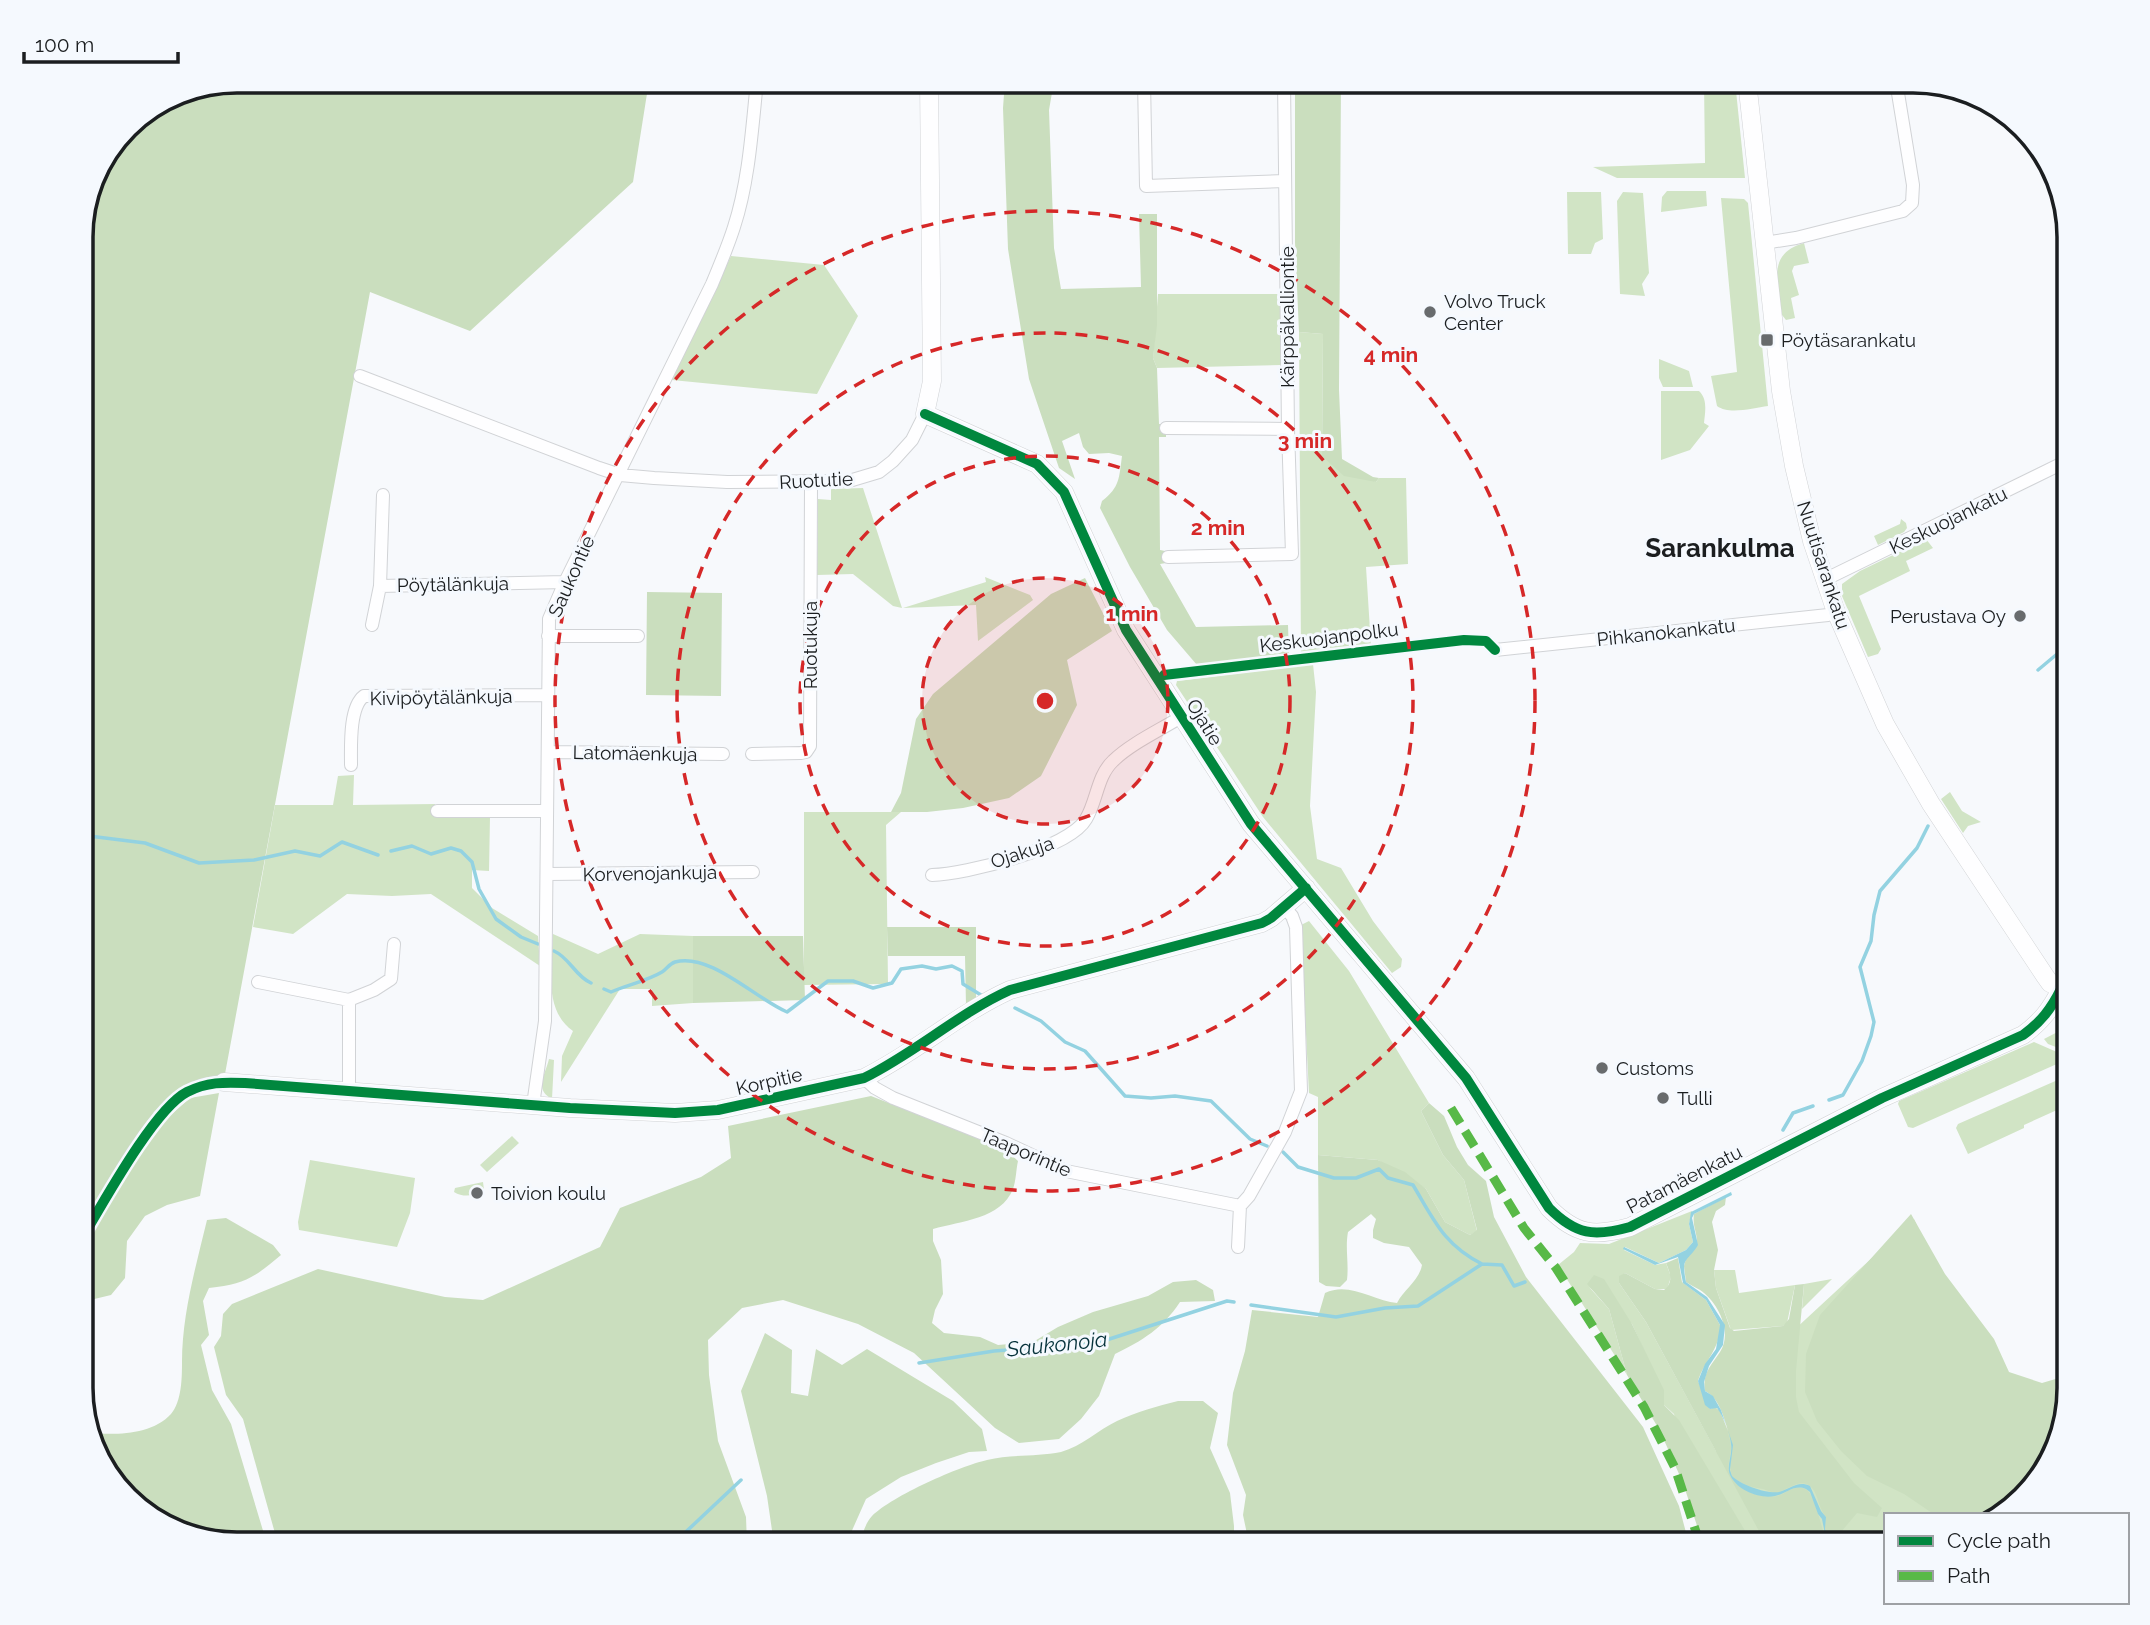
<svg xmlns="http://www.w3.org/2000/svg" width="2150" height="1625" font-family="Raleway,sans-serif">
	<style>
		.green { fill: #d1e4c5 }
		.forest { fill: #cadebe }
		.water { fill: #93d2e1 }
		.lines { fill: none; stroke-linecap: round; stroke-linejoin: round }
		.stream { stroke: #93d2e1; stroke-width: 3.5 }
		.street-casing { stroke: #d1d3d6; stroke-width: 14 }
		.secondary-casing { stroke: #d1d3d6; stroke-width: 19 }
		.street { stroke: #fefeff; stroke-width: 12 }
		.secondary { stroke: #fefeff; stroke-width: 18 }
		.quiet { stroke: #58b947; stroke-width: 9; stroke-dasharray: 18 9; stroke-linecap: butt }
		.cycleway-casing { stroke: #f5f9fe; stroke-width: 15 }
		.cycleway { stroke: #00873e; stroke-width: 10 }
		.ring { fill: none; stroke: #d62828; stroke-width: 3.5; stroke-dasharray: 12 9 }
		.poi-dot { fill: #686b6d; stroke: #f5f9fe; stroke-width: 2.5 }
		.labels { text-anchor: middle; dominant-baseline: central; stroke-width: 6; stroke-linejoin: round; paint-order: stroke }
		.poi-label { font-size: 19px; fill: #1b1e20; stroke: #f5f9fe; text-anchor: start }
		.street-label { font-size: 19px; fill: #1b1e20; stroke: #f5f9fe }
		.water-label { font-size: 21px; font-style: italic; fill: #06323b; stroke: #f5f9fe }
		.district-label { font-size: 26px; font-weight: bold; fill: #1b1e20; stroke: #f5f9fe }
		.rim { fill: none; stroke: #1b1e20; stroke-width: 3.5 }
		.centre { fill: #d62828; stroke: #f5f9fe; stroke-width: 3.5 }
		.ring-label { font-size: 21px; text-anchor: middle; font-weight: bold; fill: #d62828; stroke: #f5f9fe; stroke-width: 6; stroke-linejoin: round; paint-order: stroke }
	</style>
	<rect width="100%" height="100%" fill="#f7f9fc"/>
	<path class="green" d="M 1704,81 L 1735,81 L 1745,178 L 1617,178 L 1593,167 L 1705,163 Z
		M 1667,191 L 1706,191 L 1707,206 L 1661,212 L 1662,197 Z
		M 1567,192 L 1601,192 L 1603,239 L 1595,243 L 1591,254 L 1568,254 Z
		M 1623,192 L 1643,193 L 1649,273 L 1642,284 L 1645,296 L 1620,294 L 1617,201 Z
		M 1721,198 L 1744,199 L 1748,203 L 1768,406 C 1753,408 1729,415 1717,406 L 1711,376 L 1737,372 Z
		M 1804,243 L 1809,263 L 1794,266 L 1792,271 L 1799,295 L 1791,298 L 1795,318 L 1786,320 L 1782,315 C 1778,283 1766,254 1804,243 Z
		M 731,256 L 824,265 L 858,316 L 817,394 L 672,380 Z
		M 1158,294 L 1284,294 L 1284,341 L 1281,365 L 1157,368 L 1153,358 Z
		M 1299,332 L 1323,334 L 1322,456 L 1376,482 L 1379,478 L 1406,478 L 1408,564 L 1366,567 L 1371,646 L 1301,655 Z
		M 1659,359 L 1689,371 L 1693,387 L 1663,387 L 1659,378 Z
		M 1661,391 L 1699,391 C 1708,399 1705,413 1704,423 L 1709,426 L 1690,450 L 1661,460 Z
		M 863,488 L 902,608 L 893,606 L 853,574 L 817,575 L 818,499 L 831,500 L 831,489 Z
		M 1901,519 L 1906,523 L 1907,528 L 1904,532 L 1878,545 L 1874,536 L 1900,524 Z
		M 1926,539 L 1933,548 L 1906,561 L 1910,571 L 1859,596 L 1881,649 L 1878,654 L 1868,657 L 1842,596 L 1842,584 L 1860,571 Z
		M 985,577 L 1030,595 L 1033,600 L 978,641 L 976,605 L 903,608 L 986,582 Z
		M 1313,664 L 1316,692 L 1310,806 L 1317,859 L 1341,868 L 1373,921 L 1402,959 L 1401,967 L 1392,973 L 1263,817 L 1176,685 L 1177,681 Z
		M 354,775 L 353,805 L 435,804 L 437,817 L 490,817 L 489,871 L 472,870 L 472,888 L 492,908 L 538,936 L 540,966 L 431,894 L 392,896 L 347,894 L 293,934 L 253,927 L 275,805 L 333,805 L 338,776 Z
		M 1950,792 L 1962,811 L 1981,822 L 1968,826 L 1963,833 L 1941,799 Z
		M 804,812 L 901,812 L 886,825 L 888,984 L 804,985 Z
		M 1309,921 L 1349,971 L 1429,1103 L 1421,1111 L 1443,1155 L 1464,1180 L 1477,1231 L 1470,1235 L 1445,1222 L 1426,1189 L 1378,1160 L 1318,1155 L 1318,1097 L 1309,1093 L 1301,935 L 1301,925 Z
		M 553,934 L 598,954 L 640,934 L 693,936 L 693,1003 L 652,1006 L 652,989 L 620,989 L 561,1082 L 562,1056 L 573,1031 C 543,1010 552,967 553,934 Z
		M 2069,1026 L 2069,1052 L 2048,1044 L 2044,1039 Z
		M 2034,1042 L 2066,1056 L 2066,1060 L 1913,1128 L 1908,1127 L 1898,1104 L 1899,1101 Z
		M 549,1059 L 554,1060 L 552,1099 C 534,1090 545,1075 549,1059 Z
		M 2069,1075 L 2069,1110 L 2060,1114 L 2057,1110 L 2024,1125 L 2024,1128 L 1968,1154 L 1956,1128 L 1958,1124 Z
		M 512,1136 L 519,1143 L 487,1172 L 480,1165 Z
		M 310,1160 L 415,1178 L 410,1213 L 397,1247 L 299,1230 L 298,1222 Z
		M 483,1182 L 484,1190 C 474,1196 464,1198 454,1192 L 455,1188 Z
		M 1692,1211 L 1689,1224 L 1693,1242 L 1686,1250 L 1659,1263 L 1625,1247 L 1624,1250 L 1655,1265 L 1666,1263 L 1671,1277 L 1667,1289 L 1655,1289 L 1625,1273 L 1619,1278 L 1619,1283 L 1646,1322 L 1716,1451 L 1793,1331 L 1914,1219 L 2037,1484 L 1999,1515 L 1886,1515 L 1886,1544 L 1703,1544 L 1674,1414 L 1664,1405 L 1664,1394 L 1632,1324 L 1589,1287 L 1609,1309 L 1627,1375 L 1558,1265 L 1574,1252 L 1580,1243 L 1609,1244 Z
		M 1714,1270 L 1735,1270 L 1739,1293 L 1795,1285 L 1787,1323 L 1783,1326 L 1731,1330 L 1716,1288 Z
		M 1832,1279 L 1802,1309 L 1804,1284 Z"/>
	<path class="forest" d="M 237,81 L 649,81 L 633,182 L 470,331 L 370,292 L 225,1074 L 191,1082 L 171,1095 L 154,1112 L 81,1230 L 81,226 L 96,168 L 133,120 L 177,92 Z
		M 1005,81 L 1054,81 L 1049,110 L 1054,248 L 1061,289 L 1141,287 L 1139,214 L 1157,214 L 1157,325 L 1153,358 L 1157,368 L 1159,424 L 1166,425 L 1166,437 L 1159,437 L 1160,550 L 1165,551 L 1166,563 L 1160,564 L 1196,627 L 1288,625 L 1289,656 L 1197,665 L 1167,630 L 1130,567 L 1100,508 L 1102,501 C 1120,487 1119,478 1122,456 L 1109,453 L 1089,454 L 1083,447 L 1079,433 L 1062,441 L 1075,479 L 1059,468 L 1029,379 L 1008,249 L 1003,108 Z
		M 1295,81 L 1341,81 L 1339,390 L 1342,459 L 1373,477 L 1379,478 L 1376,482 L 1344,476 L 1322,456 L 1323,334 L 1299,332 L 1295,242 Z
		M 1085,578 L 1112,631 L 1067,660 L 1077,705 L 1041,776 L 1009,798 L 963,808 L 927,812 L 891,812 L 901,793 L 916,719 L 933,694 L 1051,594 Z
		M 647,592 L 722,593 L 721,696 L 646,695 Z
		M 887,927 L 976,927 L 976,1000 L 966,1006 L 965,956 L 888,956 Z
		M 693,936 L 803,936 L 805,1000 L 693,1003 Z
		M 219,1093 L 200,1196 L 167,1205 L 145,1216 L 127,1241 L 125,1278 L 111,1295 L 86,1301 L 81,1299 L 81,1251 L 130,1170 L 165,1120 L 190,1098 Z
		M 871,1096 L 1005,1149 L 1018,1161 C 1016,1170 1016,1181 1013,1189 C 1001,1219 961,1221 933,1229 L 933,1241 L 941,1260 L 943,1294 L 935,1310 L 932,1323 L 944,1333 L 980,1337 L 998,1345 L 1033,1342 L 1058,1327 L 1093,1312 L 1148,1296 L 1173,1282 L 1196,1280 L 1213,1290 L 1215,1301 L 1180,1302 C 1163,1328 1142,1341 1115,1354 L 1099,1396 L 1081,1419 L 1059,1439 L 1019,1443 L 995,1428 L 914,1353 L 858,1324 L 783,1300 L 742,1308 L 708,1340 L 709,1375 L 718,1441 L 746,1517 L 747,1544 L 278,1544 L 243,1419 L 226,1395 L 214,1347 L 221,1336 L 223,1314 L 232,1304 L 318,1269 L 445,1297 L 483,1300 L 600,1247 L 620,1208 L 701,1177 L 731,1158 L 728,1126 Z
		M 1429,1103 L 1444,1116 L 1457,1147 L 1468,1165 L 1486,1181 L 1494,1217 L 1526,1277 L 1643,1427 L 1679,1506 L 1689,1544 L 1247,1544 L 1247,1534 L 1243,1515 L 1246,1495 L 1227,1445 L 1233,1393 L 1245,1351 L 1252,1310 L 1318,1317 L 1325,1293 C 1349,1281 1374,1301 1397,1303 C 1404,1289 1419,1281 1422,1265 L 1409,1247 L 1384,1243 L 1373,1238 L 1373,1230 L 1376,1219 L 1371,1214 L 1348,1232 C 1345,1248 1349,1263 1347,1280 L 1340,1287 L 1326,1286 L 1319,1282 L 1318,1155 L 1378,1160 L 1405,1172 L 1426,1189 L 1445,1222 L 1470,1235 L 1477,1230 L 1464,1180 L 1443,1155 L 1421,1111 Z
		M 1726,1197 L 1725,1205 L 1716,1211 L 1712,1222 L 1718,1250 L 1714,1270 L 1716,1288 L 1730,1328 L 1734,1331 L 1783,1326 L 1789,1319 L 1795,1285 L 1804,1284 L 1796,1371 L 1796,1397 L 1799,1412 L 1854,1483 L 1882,1508 L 1877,1517 L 1857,1513 L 1841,1532 L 1841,1540 L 1846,1544 L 1829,1544 L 1825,1529 L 1826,1517 C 1818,1508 1818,1493 1811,1487 C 1800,1476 1785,1493 1774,1493 C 1770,1492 1767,1490 1763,1489 C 1751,1487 1742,1485 1732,1476 C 1727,1459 1737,1451 1728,1432 C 1729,1437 1731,1442 1731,1448 C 1731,1457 1726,1467 1730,1475 C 1736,1490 1762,1499 1777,1496 C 1787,1493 1797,1482 1807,1490 C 1815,1496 1823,1533 1827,1544 L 1766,1544 L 1646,1322 L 1619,1283 L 1619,1276 L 1625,1273 L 1655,1289 L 1664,1290 C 1674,1282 1670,1273 1666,1263 L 1678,1258 L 1682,1282 L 1706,1300 L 1720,1325 C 1721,1348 1704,1361 1698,1381 L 1710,1409 L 1715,1407 L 1720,1411 L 1728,1431 C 1724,1417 1719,1398 1705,1391 C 1702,1373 1711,1366 1720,1352 C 1733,1332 1718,1302 1700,1290 C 1695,1287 1690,1285 1686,1282 L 1684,1266 L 1687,1255 C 1706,1242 1691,1232 1694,1214 Z
		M 1911,1214 L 1945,1274 L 1994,1339 L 2009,1372 L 2042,1383 L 2069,1375 L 2069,1389 L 2037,1484 L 1999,1515 L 1935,1515 L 1904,1494 L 1867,1476 L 1841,1451 L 1817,1421 L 1805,1392 L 1806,1354 L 1820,1315 Z
		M 226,1218 L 273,1245 L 281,1255 C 254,1278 244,1284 209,1288 L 203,1301 L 209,1335 L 201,1345 L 212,1390 L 231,1424 L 267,1544 L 236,1544 L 141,1512 L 97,1458 L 90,1433 C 116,1435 152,1435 171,1414 C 182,1401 182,1377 182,1362 C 182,1314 196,1266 207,1220 Z
		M 1594,1275 L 1604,1279 L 1632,1324 L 1664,1390 L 1664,1405 L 1679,1420 L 1753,1544 L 1703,1544 L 1683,1483 L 1660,1431 L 1627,1375 L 1609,1309 L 1587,1284 Z
		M 765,1333 L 792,1350 L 791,1393 L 808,1396 L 816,1349 L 842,1365 L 867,1349 L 953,1401 L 982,1429 L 987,1451 L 969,1452 L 936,1463 L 901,1477 L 866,1499 L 846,1544 L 774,1544 L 767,1496 L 741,1391 Z
		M 1178,1401 L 1203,1401 L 1218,1413 L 1210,1448 L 1230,1493 L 1234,1526 L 1234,1544 L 861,1544 C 862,1534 865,1524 872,1516 C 892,1496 960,1466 987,1460 C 1011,1454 1037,1457 1061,1452 C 1082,1446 1098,1430 1117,1421 C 1137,1412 1157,1406 1178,1401 Z"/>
	<path class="water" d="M 1731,1192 L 1732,1195 L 1694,1214 L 1692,1218 L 1698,1245 C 1687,1263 1681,1256 1686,1282 L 1707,1297 L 1725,1325 L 1723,1345 L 1709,1366 L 1704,1382 L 1705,1391 L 1713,1396 L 1721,1410 L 1733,1445 L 1730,1470 L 1732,1476 C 1741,1485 1767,1494 1779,1492 C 1790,1489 1798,1480 1810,1486 L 1821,1511 L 1826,1517 L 1825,1529 L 1829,1544 L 1827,1544 L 1822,1519 L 1818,1514 L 1810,1492 L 1806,1489 C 1794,1484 1786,1494 1775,1496 C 1760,1499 1739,1491 1731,1477 C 1725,1467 1733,1456 1731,1444 C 1730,1433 1724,1417 1717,1408 L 1710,1409 L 1705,1405 L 1698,1381 L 1705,1364 L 1716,1349 L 1720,1325 L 1706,1300 L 1683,1283 L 1678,1257 L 1655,1265 L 1623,1249 L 1624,1247 L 1659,1263 L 1686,1250 L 1693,1242 L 1689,1224 L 1691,1212 Z"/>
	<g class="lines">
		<path class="stream" d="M 2038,670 L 2069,644
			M 81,835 L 145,843 L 199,863 L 254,860 L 295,851 L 320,856 L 342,842 L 378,855
			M 391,851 L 412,846 L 431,854 L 451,848 L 461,851 L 472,862 L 479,889 L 496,919 L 521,937 L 538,944
			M 554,951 C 570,958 575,976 591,983
			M 604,989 L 611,992 C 627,985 647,981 662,972 C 667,969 669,964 675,962 C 710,952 756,999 787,1012 L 828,981 L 853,981 L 873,988 L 892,983 L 901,969 L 922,966 L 936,969 L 952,966 L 962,971 L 963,984 L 981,995
			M 1015,1008 L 1041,1021 L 1065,1042 L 1085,1051 L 1125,1096 L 1151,1098 L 1175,1096 L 1211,1101 L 1250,1139 L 1267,1146
			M 1829,1100 L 1843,1095 L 1862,1061 L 1871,1036 L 1874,1022 L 1860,967 L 1871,941 L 1874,915 L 1880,891 L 1917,848 L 1928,826
			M 1783,1130 L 1793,1113 L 1813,1106
			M 1283,1152 L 1298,1167 L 1334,1178 L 1356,1178 L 1379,1169 L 1388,1178 L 1413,1185 C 1434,1220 1444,1245 1482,1264
			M 1251,1305 L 1336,1317 L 1385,1308 L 1418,1306 L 1482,1264 L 1502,1265 L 1514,1286 L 1525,1282
			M 919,1363 L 994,1351 L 1094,1344 L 1227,1301 L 1234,1302
			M 673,1544 L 741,1480"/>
		<g class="street-casing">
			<path id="street" d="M 1144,81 L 1146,186 L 1285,181
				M 1764,243 L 1796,238 L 1903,211 L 1912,203 L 1913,185 L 1896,81
				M 360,376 L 599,468 L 620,475 L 654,478 L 727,482 L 849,481 L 879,472 L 893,461 L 912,440 L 925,414
				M 1166,428 L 1288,429
				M 1168,557 L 1292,554 L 1288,429 L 1284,81
				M 1826,579 L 2069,460
				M 380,586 L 383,495
				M 372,625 L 380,586 L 565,582
				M 548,636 L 638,636
				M 1495,650 L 1828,615 L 1836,612
				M 548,752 L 723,754
				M 752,754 L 801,753 L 806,752 L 810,746 L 811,483
				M 351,765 C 351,747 349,707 364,696 L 547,695
				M 437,811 L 546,811
				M 547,874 L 753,872
				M 932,875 C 965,874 1069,849 1086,819 C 1097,801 1097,776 1113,761 C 1130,744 1160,730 1181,717
				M 258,982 L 349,1000 L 349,1091
				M 349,1000 L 374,990 L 391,979 L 394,944
				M 864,1078 L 875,1088 L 893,1098 L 1006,1143 L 1066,1171 L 1240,1206
				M 533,1105 L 545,1021 L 549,619 L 565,582 L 712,284 C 720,265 728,246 734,227 C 749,181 752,129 757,81
				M 81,1240 C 105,1199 145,1122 183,1094 C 195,1086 211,1082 224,1082
				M 1238,1247 L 1240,1206 L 1249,1196 L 1285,1132 L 1301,1091 L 1296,927 L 1292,916 L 1284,907"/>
		</g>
		<g class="secondary-casing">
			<path id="secondary" d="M 929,81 L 932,381 L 925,414 L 1037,464 L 1064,492 L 1126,630 L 1251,824 L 1466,1078 L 1549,1208 C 1576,1235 1594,1237 1630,1227 L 1882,1098 L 2023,1035 C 2041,1022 2051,1009 2061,989
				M 1747,81 L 1781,391 L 1794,466 L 1812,541 L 1836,612 L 1885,724 L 1931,804 L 2045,976 L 2050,983 L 2069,992
				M 224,1082 L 570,1108 L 675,1113 L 718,1110 L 864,1078 C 915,1053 959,1013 1010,990 L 1262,923 L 1271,918 L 1306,888"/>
		</g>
		<use href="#street" class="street"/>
		<use href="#secondary" class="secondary"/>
		<path class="quiet" d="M 1451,1108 L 1524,1228 L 1556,1268 L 1644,1407 L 1675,1468 L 1700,1544"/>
		<g class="cycleway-casing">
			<path id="cycleway" d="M 925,414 L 1037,464 L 1064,492 L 1126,630 L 1251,824 L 1466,1078 L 1549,1208 C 1576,1235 1594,1237 1630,1227 L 1882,1098 L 2023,1035 C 2041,1022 2051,1009 2061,989
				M 1164,675 L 1464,640 L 1486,641 L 1495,650
				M 81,1240 C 102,1205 154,1109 187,1092 C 207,1082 224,1082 245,1083 L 570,1108 L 675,1113 L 718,1110 L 864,1078 C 915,1053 959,1013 1010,990 L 1262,923 L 1271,918 L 1306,888"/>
		</g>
		<use href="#cycleway" class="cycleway"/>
	</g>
	<circle cx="1045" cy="701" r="123" fill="#d62828" fill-opacity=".12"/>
	<g class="ring">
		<circle cx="1045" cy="701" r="123"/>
		<circle cx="1045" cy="701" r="245"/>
		<circle cx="1045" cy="701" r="368"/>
		<circle cx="1045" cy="701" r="490"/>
	</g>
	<g class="poi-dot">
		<circle cx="1430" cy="312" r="7"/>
		<rect x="1760" y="333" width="14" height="14" rx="3.5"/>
		<circle cx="2020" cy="616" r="7"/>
		<circle cx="1602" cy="1068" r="7"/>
		<circle cx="1663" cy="1098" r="7"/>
		<circle cx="477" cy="1193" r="7"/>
	</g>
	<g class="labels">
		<g class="poi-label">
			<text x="1444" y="301">Volvo Truck<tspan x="1444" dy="22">Center</tspan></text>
			<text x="1781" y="340">Pöytäsarankatu</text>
			<text x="2006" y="616" text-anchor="end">Perustava Oy</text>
			<text x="1616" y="1068">Customs</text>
			<text x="1677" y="1098">Tulli</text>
			<text x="491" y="1193">Toivion koulu</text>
		</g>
		<g class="street-label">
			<text transform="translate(1287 317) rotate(-90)">Kärppäkalliontie</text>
			<text transform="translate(816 480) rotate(-3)">Ruotutie</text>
			<text transform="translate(1948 520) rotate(-26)">Keskuojankatu</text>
			<text transform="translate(1824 565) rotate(72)">Nuutisarankatu</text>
			<text transform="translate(571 576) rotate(-66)">Saukontie</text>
			<text transform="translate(453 584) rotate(-1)">Pöytälänkuja</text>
			<text transform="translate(1666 632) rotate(-6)">Pihkanokankatu</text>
			<text transform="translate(1329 637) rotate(-7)">Keskuojanpolku</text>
			<text transform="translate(810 645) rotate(-90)">Ruotukuja</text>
			<text transform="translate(441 697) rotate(-1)">Kivipöytälänkuja</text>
			<text transform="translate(1205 722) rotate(58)">Ojatie</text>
			<text transform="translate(635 753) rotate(1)">Latomäenkuja</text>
			<text transform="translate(1022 852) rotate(-18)">Ojakuja</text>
			<text transform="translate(650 873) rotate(-1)">Korvenojankuja</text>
			<text transform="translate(769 1081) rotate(-13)">Korpitie</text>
			<text transform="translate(1026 1152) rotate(23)">Taaporintie</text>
			<text transform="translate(1684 1179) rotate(-27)">Patamäenkatu</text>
		</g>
		<g class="water-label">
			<text transform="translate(1057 1344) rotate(-6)">Saukonoja</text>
		</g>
		<g class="district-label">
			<text x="1720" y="548">Sarankulma</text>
		</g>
	</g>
	<path d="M0 0H2150V1625H0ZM237 93H1913A144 144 0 0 1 2057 237V1388A144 144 0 0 1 1913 1532H237A144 144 0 0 1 93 1388V237A144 144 0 0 1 237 93Z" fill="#f5f9fe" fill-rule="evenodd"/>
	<path class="rim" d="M237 93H1913A144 144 0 0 1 2057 237V1388A144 144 0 0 1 1913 1532H237A144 144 0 0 1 93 1388V237A144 144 0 0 1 237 93Z"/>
	<circle cx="1045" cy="701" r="10" class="centre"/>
	<g class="ring-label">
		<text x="1391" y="362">4 min</text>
		<text x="1305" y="448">3 min</text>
		<text x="1218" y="535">2 min</text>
		<text x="1132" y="621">1 min</text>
	</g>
	<rect x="1884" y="1513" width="245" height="91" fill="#f5f9fe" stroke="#9ea1a5" stroke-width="2"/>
	<rect x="1898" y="1536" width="35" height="10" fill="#00873e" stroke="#9ea1a5" stroke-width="2"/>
	<text x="1947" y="1548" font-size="21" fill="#1b1e20">Cycle path</text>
	<rect x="1898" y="1571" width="35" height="10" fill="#58b947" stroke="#9ea1a5" stroke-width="2"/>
	<text x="1947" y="1583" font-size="21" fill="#1b1e20">Path</text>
	<path d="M24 52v10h154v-10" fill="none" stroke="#1b1e20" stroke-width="3.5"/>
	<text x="35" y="52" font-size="21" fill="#1b1e20" stroke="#f5f9fe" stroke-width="5" paint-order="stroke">100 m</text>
</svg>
